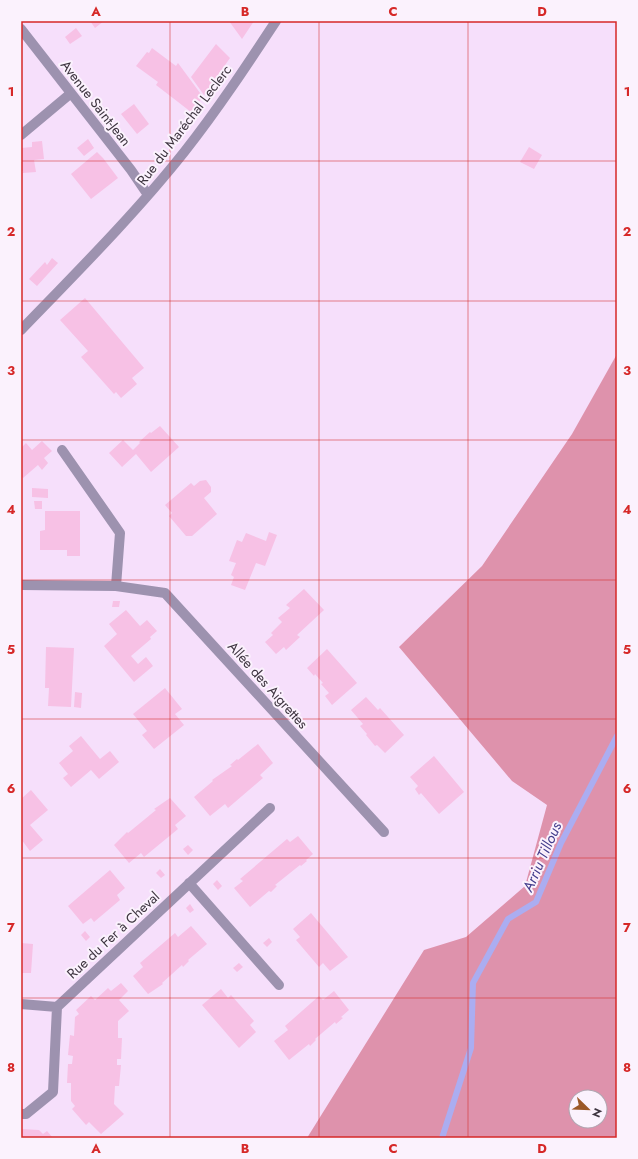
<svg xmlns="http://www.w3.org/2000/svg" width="638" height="1159" font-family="Jost,sans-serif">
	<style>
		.forest { fill: #de92ac; fill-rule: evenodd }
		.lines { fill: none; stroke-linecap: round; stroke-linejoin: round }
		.stream { stroke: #abadf1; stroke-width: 6 }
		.building { fill: #f7c1e5 }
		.minor { stroke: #9d92af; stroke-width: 10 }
		.grid { fill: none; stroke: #d62828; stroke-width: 1; stroke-opacity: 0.55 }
		.labels { text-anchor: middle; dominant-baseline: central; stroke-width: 4; stroke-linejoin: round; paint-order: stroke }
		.street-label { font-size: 14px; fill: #3e3540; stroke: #fbf2fd }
		.water-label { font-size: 15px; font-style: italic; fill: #433d8c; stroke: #fbf2fd }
		.neatline { fill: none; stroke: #d62828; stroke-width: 1.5 }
		.grid-label { font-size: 13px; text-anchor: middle; font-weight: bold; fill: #d62828 }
	</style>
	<rect width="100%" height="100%" fill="#f6dffb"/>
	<path class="forest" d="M 617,354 L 617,1138 L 307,1138 L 424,950 L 466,937 L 525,886 L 547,805 L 512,781 L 399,647 L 482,566 L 572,434 ZM 576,1097 L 600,1097 L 600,1121 L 576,1121 Z"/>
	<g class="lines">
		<path class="stream" d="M 442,1138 L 471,1048 L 473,983 L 508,919 L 536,902 L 561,843 L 617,736"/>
	</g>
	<path class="building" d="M 90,21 L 104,21 L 95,28 Z
		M 229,21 L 254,21 L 242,39 Z
		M 76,28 L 82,36 L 70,44 L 65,37 Z
		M 216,44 L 230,58 L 204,95 L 191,77 Z
		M 152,48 L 176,66 L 178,63 L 203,97 L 191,112 L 156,85 L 158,82 L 136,66 L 147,52 L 149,53 Z
		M 134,104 L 149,124 L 137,134 L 121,114 Z
		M 88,139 L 94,148 L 84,156 L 77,148 Z
		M 42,141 L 44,159 L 34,160 L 36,172 L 23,173 L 23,171 L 21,171 L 21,148 L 32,147 L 32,142 Z
		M 529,147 L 542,155 L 534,169 L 520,162 Z
		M 97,152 L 103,158 L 118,178 L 91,199 L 71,174 Z
		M 52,258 L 58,263 L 37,286 L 29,279 L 45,262 L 47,265 Z
		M 85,298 L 144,368 L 132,378 L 137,384 L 121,398 L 116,392 L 114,394 L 81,357 L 88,351 L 60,320 Z
		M 160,426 L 179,447 L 151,472 L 136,454 L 122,467 L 109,453 L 123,440 L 133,450 L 140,443 L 139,442 L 150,432 L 151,433 Z
		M 42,441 L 52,451 L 44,458 L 48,463 L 42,470 L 38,465 L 23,478 L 21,476 L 21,448 L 26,443 L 32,450 Z
		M 206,480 L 211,487 L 211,492 L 204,498 L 217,514 L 192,536 L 186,536 L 169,516 L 172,513 L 165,505 L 191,483 L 194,486 L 200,481 Z
		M 32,488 L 48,489 L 48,498 L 32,497 Z
		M 34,501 L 42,501 L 42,509 L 35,509 Z
		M 45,511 L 80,511 L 80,556 L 67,556 L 67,550 L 40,550 L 40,531 L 45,530 Z
		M 269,532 L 277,535 L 265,566 L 256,563 L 245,590 L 231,585 L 234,577 L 231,575 L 236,563 L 229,561 L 237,540 L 242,542 L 246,533 L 266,541 Z
		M 304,589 L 324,610 L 297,635 L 300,637 L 286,650 L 284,647 L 276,654 L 265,642 L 273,635 L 271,633 L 282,622 L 278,618 L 290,608 L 286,605 Z
		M 113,601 L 120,601 L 119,607 L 112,607 Z
		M 126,610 L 140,626 L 147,620 L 157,631 L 150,637 L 151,639 L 131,656 L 138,664 L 146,657 L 153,666 L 134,682 L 104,646 L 117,634 L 109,624 Z
		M 46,647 L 74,648 L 71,707 L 48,706 L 49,688 L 45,688 Z
		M 327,649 L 357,683 L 332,705 L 325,696 L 329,693 L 321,684 L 323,683 L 315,674 L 314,676 L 307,668 Z
		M 165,688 L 182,709 L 175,714 L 184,725 L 154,749 L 142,735 L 147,731 L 133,714 Z
		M 75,692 L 82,693 L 81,708 L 74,707 Z
		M 366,697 L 378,710 L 380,708 L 404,735 L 385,753 L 377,745 L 375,746 L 366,735 L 367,734 L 360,726 L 363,724 L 351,710 Z
		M 81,736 L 100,759 L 110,751 L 119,762 L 99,779 L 91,770 L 71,787 L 63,778 L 68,774 L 59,763 L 73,751 L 69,746 Z
		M 258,744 L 273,763 L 260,775 L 263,778 L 228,808 L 225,804 L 210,816 L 194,797 L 213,781 L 212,780 L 232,766 L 230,765 L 237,759 L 238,760 Z
		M 434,756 L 464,792 L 439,814 L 421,793 L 419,795 L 415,789 L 418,786 L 410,777 Z
		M 31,790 L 48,810 L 30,825 L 43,840 L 30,851 L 21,839 L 21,799 Z
		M 170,798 L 186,816 L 175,825 L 178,829 L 144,857 L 141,853 L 129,863 L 114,845 L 127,832 L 128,833 L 156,810 L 154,809 Z
		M 298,836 L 313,854 L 306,860 L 307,861 L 301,866 L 300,865 L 275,885 L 277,886 L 271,892 L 269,891 L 250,907 L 234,888 L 243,881 L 240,879 L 287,839 L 290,842 Z
		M 188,845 L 193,850 L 188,855 L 183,849 Z
		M 160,869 L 165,875 L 161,878 L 156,873 Z
		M 110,870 L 125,888 L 117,895 L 120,900 L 94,922 L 91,918 L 83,924 L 68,906 Z
		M 217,880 L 222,886 L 218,890 L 213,884 Z
		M 190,904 L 194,910 L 190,913 L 186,908 Z
		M 311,913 L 348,957 L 330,971 L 323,963 L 319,967 L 296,940 L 300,937 L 293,929 Z
		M 191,926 L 207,944 L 188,960 L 189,961 L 183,967 L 182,965 L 162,983 L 163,984 L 148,994 L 133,976 L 143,967 L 140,963 L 175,933 L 178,937 Z
		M 85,931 L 90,937 L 86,941 L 81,935 Z
		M 269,938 L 272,942 L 267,947 L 263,943 Z
		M 21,943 L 33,944 L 31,973 L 21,973 Z
		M 239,963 L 243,967 L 237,972 L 233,968 Z
		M 121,983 L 128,991 L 119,1000 L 129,1011 L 118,1021 L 118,1038 L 122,1038 L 121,1059 L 117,1059 L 117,1065 L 121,1065 L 119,1086 L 115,1086 L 114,1104 L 124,1114 L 101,1134 L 89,1122 L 86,1125 L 72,1109 L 75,1106 L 71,1101 L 71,1083 L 67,1083 L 68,1064 L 72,1064 L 73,1056 L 68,1055 L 70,1035 L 74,1036 L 75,1017 L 79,1014 L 76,1010 L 91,996 L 95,1000 L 108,988 L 111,991 Z
		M 221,989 L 228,998 L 231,995 L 254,1021 L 250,1025 L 256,1032 L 239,1048 L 202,1005 Z
		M 334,991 L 349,1010 L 341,1017 L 343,1018 L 336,1024 L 335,1022 L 315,1039 L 316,1040 L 310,1046 L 309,1044 L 289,1060 L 274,1041 L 288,1030 L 285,1026 L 319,996 L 323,1000 Z
		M 21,1129 L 39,1130 L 43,1134 L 47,1131 L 53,1138 L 21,1138 Z"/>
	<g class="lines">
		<path class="minor" d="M 21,29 L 131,170 L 148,195
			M 21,135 L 70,94
			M 21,330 C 76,273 136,213 185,151 C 218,109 247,65 276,21
			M 62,450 L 120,533 L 116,586
			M 21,585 L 116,586 L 165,593 L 384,832
			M 189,883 L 279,985
			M 21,1004 L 57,1007 L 270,808
			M 21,1114 L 26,1114 L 53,1092 L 57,1007"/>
	</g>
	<path class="grid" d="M 170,21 L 170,1138M 319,21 L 319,1138M 468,21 L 468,1138M 21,161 L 617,161M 21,301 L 617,301M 21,440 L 617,440M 21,580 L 617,580M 21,719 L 617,719M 21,858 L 617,858M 21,998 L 617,998"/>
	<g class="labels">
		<g class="street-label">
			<text transform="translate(96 103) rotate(52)">Avenue Saint-Jean</text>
			<text transform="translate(184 125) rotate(-53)">Rue du Maréchal Leclerc</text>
			<text transform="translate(268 685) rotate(48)">Allée des Aigrettes</text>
			<text transform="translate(113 935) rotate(-43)">Rue du Fer à Cheval</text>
		</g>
		<g class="water-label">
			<text transform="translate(542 857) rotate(-66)">Arriu Tillous</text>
		</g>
	</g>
	<rect width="638" height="1159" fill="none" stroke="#fbf2fd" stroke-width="44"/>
	<g transform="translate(588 1109) rotate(113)"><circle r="19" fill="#fbf2fd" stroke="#afa6b1"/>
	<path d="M0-3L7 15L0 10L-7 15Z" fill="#9b5827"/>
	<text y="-6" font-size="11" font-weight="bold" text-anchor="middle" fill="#3e3540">N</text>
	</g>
	<rect x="22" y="22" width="594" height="1115" class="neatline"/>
	<g class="grid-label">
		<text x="96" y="16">A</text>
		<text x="245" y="16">B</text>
		<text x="393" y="16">C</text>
		<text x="542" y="16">D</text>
		<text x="11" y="96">1</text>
		<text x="627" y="96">1</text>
		<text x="11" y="236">2</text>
		<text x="627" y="236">2</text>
		<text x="11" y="375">3</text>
		<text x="627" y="375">3</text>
		<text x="11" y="514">4</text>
		<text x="627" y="514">4</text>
		<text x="11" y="654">5</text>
		<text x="627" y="654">5</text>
		<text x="11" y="793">6</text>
		<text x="627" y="793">6</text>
		<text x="11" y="932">7</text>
		<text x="627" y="932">7</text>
		<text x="11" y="1072">8</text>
		<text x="627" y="1072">8</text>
		<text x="96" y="1153">A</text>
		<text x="245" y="1153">B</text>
		<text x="393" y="1153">C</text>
		<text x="542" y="1153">D</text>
	</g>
</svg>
